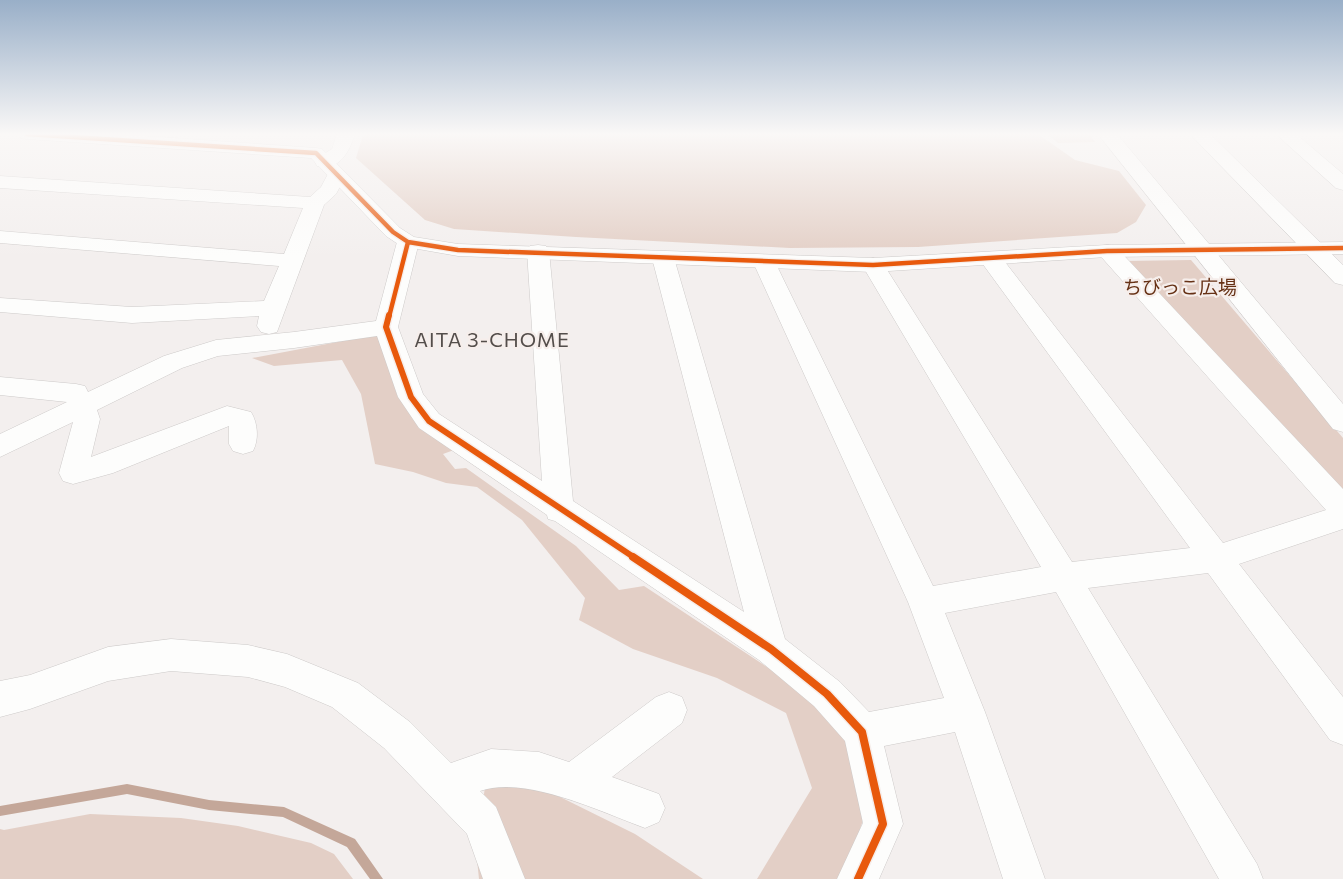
<svg xmlns="http://www.w3.org/2000/svg" width="1343" height="879" font-family="Commissioner,'Noto Sans JP',sans-serif">
	<style>
		.green { fill: #e3cfc6 }
		.lines { fill: none; stroke-linecap: round; stroke-linejoin: round }
		.stream { fill: #c4a799; fill-rule: evenodd }
		.minor-casing { stroke: #cdcac9; stroke-width: 1 }
		.tertiary-casing { stroke: #cdcac9; stroke-width: 1 }
		.minor { fill: #fdfdfc; fill-rule: evenodd }
		.tertiary { fill: #fdfdfc; fill-rule: evenodd }
		.cycleway-far2-casing { stroke: #f6eeeb; stroke-width: 7 }
		.cycleway-far1-casing { stroke: #f6eeeb; stroke-width: 9 }
		.cycleway-casing { stroke: #f6eeeb; stroke-width: 11 }
		.cycleway-far2 { stroke: #e8590c; stroke-width: 4.5 }
		.cycleway-far1 { stroke: #e8590c; stroke-width: 6 }
		.cycleway { stroke: #e8590c; stroke-width: 8 }
		.labels { text-anchor: middle; dominant-baseline: central; stroke-width: 4.5; stroke-linejoin: round; paint-order: stroke }
		.park-label { font-size: 19px; fill: #663115; stroke: #f6eeeb }
		.neighbourhood-label { font-size: 20px; letter-spacing: 1px; fill: #544e4b; stroke: #f6eeeb }
	</style>
	<rect width="100%" height="100%" fill="#f3efee"/>
	<path class="green" d="M 366,134 L 1038,134 L 1075,160 L 1119,171 L 1146,205 L 1136,222 L 1117,233 L 918,247 L 790,248 L 576,237 L 454,229 L 425,220 L 356,158 L 362,138 Z
		M 1047,134 L 1089,134 L 1095,142 L 1058,143 Z
		M 1191,260 L 1343,438 L 1343,498 L 1123,261 Z
		M 380,334 L 454,450 L 443,454 L 455,469 L 466,468 L 576,546 L 619,590 L 644,586 L 808,694 L 856,735 L 863,820 L 844,879 L 757,879 L 812,788 L 786,713 L 717,678 L 633,649 L 579,620 L 585,598 L 522,520 L 477,487 L 446,483 L 413,472 L 375,464 L 361,394 L 342,360 L 274,366 L 252,358 Z
		M 501,778 L 544,789 L 635,834 L 703,879 L 479,879 L 476,850 L 485,787 Z
		M 90,814 L 181,818 L 238,826 L 311,843 L 334,854 L 353,879 L 0,879 L 0,829 L 4,830 Z"/>
	<g class="lines">
		<path class="stream" d="M 127,784 L 209,800 L 284,807 L 355,839 L 383,879 L 370,879 L 347,847 L 283,817 L 209,810 L 127,794 L 0,816 L 0,806 Z"/>
		<g class="minor-casing">
			<path id="minor" d="M 337,134 L 355,134 C 349,152 340,171 317,166 L 315,162 L 317,158 L 332,149 Z
				M 1098,134 L 1117,134 L 1343,404 L 1343,432 L 1333,429 Z
				M 1190,134 L 1210,134 L 1343,265 L 1343,285 L 1335,283 Z
				M 1276,134 L 1296,134 L 1343,174 L 1343,190 L 1336,188 Z
				M 336,170 L 343,172 L 346,176 L 336,194 L 324,205 L 277,332 L 269,334 L 261,332 L 257,326 L 259,316 L 132,323 L 0,312 L 0,298 L 132,307 L 264,301 L 279,266 L 0,243 L 0,231 L 284,254 L 303,208 L 0,188 L 0,176 L 310,197 L 321,187 L 329,172 Z
				M 408,236 L 415,238 L 419,242 L 398,327 L 423,394 L 439,414 L 542,481 L 527,251 L 530,246 L 538,245 L 546,246 L 549,251 L 573,501 L 744,612 L 652,258 L 655,253 L 663,252 L 671,253 L 674,258 L 785,639 L 840,682 L 869,712 L 944,698 L 908,602 L 753,262 L 756,257 L 764,255 L 772,257 L 775,262 L 933,586 L 1041,567 L 862,265 L 865,260 L 873,258 L 881,260 L 884,265 L 1072,562 L 1190,548 L 982,263 L 979,258 L 982,253 L 990,252 L 998,253 L 1223,543 L 1326,510 L 1096,251 L 1099,246 L 1107,245 L 1115,246 L 1343,489 L 1343,529 L 1239,564 L 1343,697 L 1343,745 L 1330,740 L 1208,573 L 1088,588 L 1257,864 L 1263,879 L 1219,879 L 1056,592 L 945,613 L 985,712 L 1045,879 L 1003,879 L 955,732 L 884,746 L 903,824 L 879,879 L 837,879 L 863,823 L 845,741 L 814,706 L 759,660 L 555,521 L 548,519 L 547,515 L 419,428 L 398,397 L 377,336 L 294,348 L 218,356 L 182,368 L 97,410 L 100,419 L 91,457 L 227,406 L 251,412 C 258,423 259,440 253,451 L 243,454 L 233,451 L 229,444 L 229,426 L 113,473 L 73,484 L 63,481 L 59,473 L 73,422 L 0,457 L 0,434 L 67,402 L 0,395 L 0,377 L 76,384 L 85,386 L 88,392 L 164,356 L 216,340 L 294,332 L 376,321 L 397,242 L 401,238 Z
				M 171,639 L 248,645 L 287,654 L 358,683 L 410,722 L 451,763 L 491,749 L 539,752 L 569,762 L 656,697 L 669,692 L 682,697 L 687,710 L 682,723 L 612,777 L 659,794 L 665,808 L 659,822 L 645,828 C 601,812 525,775 480,791 L 496,807 L 525,879 L 483,879 L 467,834 L 384,748 L 332,707 L 285,687 L 248,677 L 171,671 L 108,681 L 30,709 L 0,717 L 0,681 L 30,675 L 108,647 Z"/>
		</g>
		<g class="tertiary-casing">
			<path id="tertiary" d="M 18,134 L 116,134 L 316,148 L 322,149 L 400,228 L 414,237 L 458,244 L 873,258 L 1107,245 L 1343,242 L 1343,254 L 1107,257 L 873,272 L 458,256 L 401,246 L 386,236 L 311,158 L 27,139 L 21,138 Z"/>
		</g>
		<use href="#minor" class="minor"/>
		<use href="#tertiary" class="tertiary"/>
		<g class="cycleway-far2-casing">
			<path id="cycleway-far2" d="M 27,134 L 316,153 L 393,232 L 408,242 L 458,250 L 873,265 L 1107,251 L 1343,248
				M 389,317 L 408,242"/>
		</g>
		<g class="cycleway-far1-casing">
			<path id="cycleway-far1" d="M 389,315 L 386,327 L 411,397 L 429,421 L 635,558"/>
		</g>
		<g class="cycleway-casing">
			<path id="cycleway" d="M 633,557 L 771,649 L 827,694 L 862,732 L 883,824 L 858,879"/>
		</g>
		<use href="#cycleway-far2" class="cycleway-far2"/>
		<use href="#cycleway-far1" class="cycleway-far1"/>
		<use href="#cycleway" class="cycleway"/>
	</g>
	<linearGradient id="sky" x2="0" y2="1"><stop stop-color="#99afc8"/><stop offset="0.52" stop-color="#faf8f7"/><stop offset="1" stop-color="#faf8f7" stop-opacity="0"/></linearGradient>
	<rect width="1343" height="258" fill="url(#sky)"/>
	<g class="labels">
		<g class="park-label">
			<text x="1180" y="286">ちびっこ広場</text>
		</g>
		<g class="neighbourhood-label">
			<text x="492" y="339">AITA 3-CHOME</text>
		</g>
	</g>
</svg>
